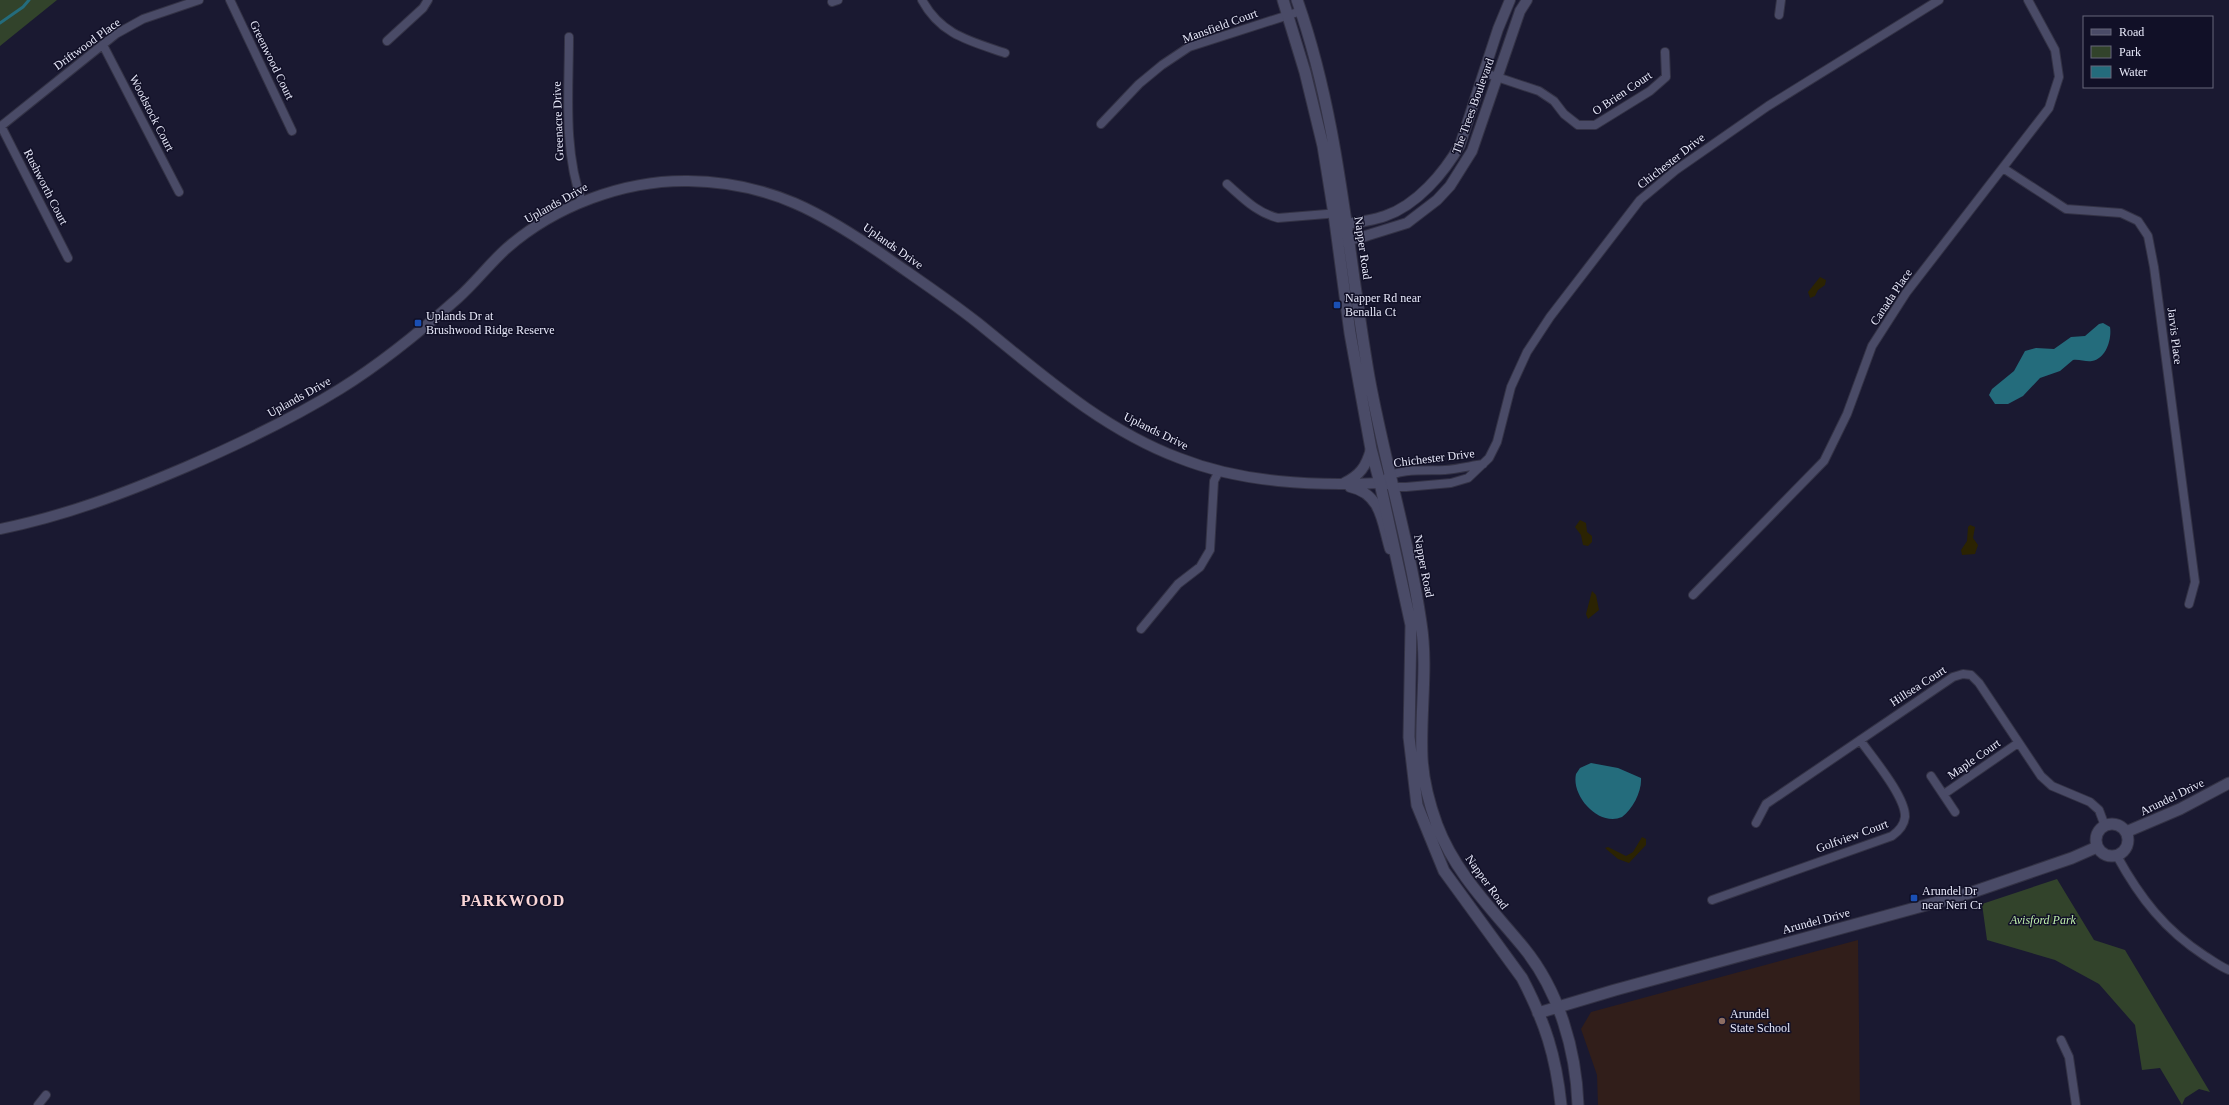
<svg xmlns="http://www.w3.org/2000/svg" width="2229" height="1105" font-family="'Times New Roman',serif">
	<style>
		.education { fill: #311e1a }
		.green { fill: #32432b }
		.sand { fill: #2b2302 }
		.water { fill: #246c7c }
		.lines { fill: none; stroke-linecap: round; stroke-linejoin: round }
		.stream { stroke: #246c7c; stroke-width: 3 }
		.minor-casing { stroke: #333245; stroke-width: 10 }
		.tertiary-casing { stroke: #333245; stroke-width: 12 }
		.secondary-casing { stroke: #333245; stroke-width: 13 }
		.minor { stroke: #4a4b67; stroke-width: 8 }
		.tertiary { stroke: #4a4b67; stroke-width: 10 }
		.secondary { stroke: #4a4b67; stroke-width: 11 }
		.transit-dot { fill: #1a4fb4; stroke: #111027; stroke-width: 1.5 }
		.education-dot { fill: #8d6e63; stroke: #111027; stroke-width: 1.5 }
		.labels { text-anchor: middle; dominant-baseline: central; stroke-width: 3; stroke-linejoin: round; paint-order: stroke }
		.street-label { font-size: 12px; fill: #e8e9fa; stroke: #111027 }
		.poi-label { font-size: 12px; fill: #e8e9fa; stroke: #111027; text-anchor: start }
		.park-label { font-size: 12px; font-style: italic; fill: #bfefab; stroke: #111027 }
		.district-label { font-size: 16px; font-weight: bold; letter-spacing: 1px; fill: #f9d5d6; stroke: #111027 }
	</style>
	<rect width="100%" height="100%" fill="#1a1931"/>
	<path class="education" d="M 1858,940 L 1860,1105 L 1598,1105 L 1597,1075 L 1581,1029 L 1591,1012 Z"/>
	<path class="green" d="M 0,0 L 57,0 L 0,46 Z
		M 2057,879 L 2094,940 L 2125,950 L 2210,1092 L 2199,1089 L 2185,1098 L 2182,1105 L 2160,1068 L 2142,1070 L 2135,1025 L 2099,984 L 2055,960 L 1987,940 L 1982,904 Z"/>
	<path class="sand" d="M 1820,277 L 1826,280 L 1825,285 L 1818,290 L 1815,296 L 1810,298 L 1808,292 Z
		M 1580,520 L 1586,523 L 1587,532 L 1592,536 L 1592,542 L 1588,546 L 1583,545 L 1581,535 L 1575,527 Z
		M 1970,525 L 1975,527 L 1973,538 L 1978,545 L 1975,554 L 1962,555 L 1961,550 L 1967,541 L 1968,527 Z
		M 1592,591 L 1596,595 L 1599,610 L 1588,619 L 1586,614 Z
		M 1642,837 L 1646,839 L 1646,845 L 1629,863 L 1618,859 L 1605,848 L 1608,847 L 1626,856 L 1633,852 Z"/>
	<path class="water" d="M 2103,323 L 2110,327 C 2112,339 2106,359 2092,361 C 2086,362 2079,359 2073,360 L 2060,371 L 2040,378 L 2023,396 L 2008,404 L 1995,404 L 1989,395 L 1992,389 L 2014,371 L 2025,351 L 2036,348 L 2054,349 L 2071,337 L 2085,336 L 2099,324 Z
		M 1591,763 L 1618,768 L 1641,778 C 1642,791 1633,809 1622,817 C 1599,827 1571,796 1576,774 L 1580,768 Z"/>
	<g class="lines">
		<path class="stream" d="M 0,23 L 23,7 L 29,0"/>
		<g class="minor-casing">
			<path id="minor" d="M 230,0 L 292,131
				M 922,0 C 941,35 970,41 1005,53
				M 832,2 L 838,0
				M 1779,15 L 1781,0
				M 569,37 C 569,91 563,150 582,202
				M 387,41 L 423,8 L 428,0
				M 103,45 L 179,192
				M 1485,73 L 1539,91 L 1554,101 L 1564,114 L 1578,125 L 1595,125 L 1650,91 L 1666,77 L 1665,52
				M 1101,124 L 1139,84 L 1162,65 L 1189,47 L 1301,11
				M 1,126 L 68,258
				M 0,127 L 116,34 L 143,19 L 199,0
				M 2003,168 L 2066,209 L 2121,213 L 2138,221 L 2148,236 L 2154,267 L 2195,582 L 2189,604
				M 1227,184 C 1243,198 1257,213 1278,218 L 1339,213
				M 1386,478 C 1398,468 1430,471 1445,470 C 1458,469 1470,466 1483,464
				M 1380,483 L 1394,487 L 1406,487 L 1451,483 L 1468,478 L 1489,458 L 1497,442 L 1511,387 L 1527,352 L 1550,317 L 1640,200 L 1676,170 L 1768,106 L 1939,0
				M 1693,595 L 1824,461 L 1847,414 L 1872,346 L 1906,293 L 2049,108 L 2059,77 L 2055,50 L 2028,0
				M 1141,629 L 1178,584 L 1200,567 L 1210,550 L 1214,481 L 1219,471
				M 1931,776 L 1955,812
				M 1944,794 L 2018,743
				M 1756,823 L 1766,804 L 1953,677 L 1963,674 L 1971,675 L 1979,683 L 2041,776 L 2052,786 L 2090,802 L 2099,810 L 2105,826
				M 2117,856 C 2140,898 2165,930 2205,956 C 2213,961 2221,967 2229,970
				M 1712,900 L 1892,836 C 1899,831 1904,826 1905,817 C 1906,797 1872,757 1860,740
				M 2061,1040 L 2069,1057 L 2076,1105
				M 38,1105 L 46,1095"/>
		</g>
		<g class="tertiary-casing">
			<path id="tertiary" d="M 1339,225 C 1354,223 1371,221 1385,216 C 1417,205 1444,173 1460,145 L 1498,29 L 1510,0
				M 1341,241 L 1362,237 L 1407,223 L 1437,200 L 1450,186 L 1472,151 L 1520,11 L 1527,0
				M 1344,483 C 1360,475 1366,467 1371,449
				M 1350,487 C 1382,494 1382,523 1390,549
				M 0,529 C 65,516 125,493 186,467 C 239,444 290,420 340,389 C 382,363 421,331 458,298 C 475,283 490,263 507,248 C 555,206 624,180 688,181 C 770,182 823,213 889,259 C 919,280 949,300 978,323 C 1041,374 1102,429 1179,458 C 1242,483 1314,486 1380,483"/>
		</g>
		<g class="secondary-casing">
			<path id="secondary" d="M 1283,0 L 1305,72 L 1323,146 L 1334,214 L 1350,333 L 1371,449 L 1380,483 L 1411,625 L 1409,737 L 1417,805 L 1444,871 L 1522,978 C 1545,1022 1556,1056 1561,1105
				M 1297,0 C 1340,122 1347,251 1369,377 C 1384,460 1409,540 1421,623 C 1428,667 1420,712 1422,757 C 1423,780 1429,803 1437,825 C 1455,873 1492,909 1524,948 C 1559,991 1576,1050 1578,1105
				M2096 840a16 16 0 1 1 32 0a16 16 0 1 1-32 0Z
				M 2126,832 L 2180,809 L 2229,783
				M 1538,1013 L 1615,990 L 1970,893 L 2072,858 L 2097,847"/>
		</g>
		<use href="#minor" class="minor"/>
		<use href="#tertiary" class="tertiary"/>
		<use href="#secondary" class="secondary"/>
	</g>
	<g class="transit-dot">
		<rect x="1333" y="301" width="8" height="8" rx="2"/>
		<rect x="414" y="319" width="8" height="8" rx="2"/>
		<rect x="1910" y="894" width="8" height="8" rx="2"/>
	</g>
	<circle class="education-dot" cx="1722" cy="1021" r="4"/>
	<g class="labels">
		<g class="street-label">
			<text transform="translate(1220 26) rotate(-20)">Mansfield Court</text>
			<text transform="translate(87 44) rotate(-36)">Driftwood Place</text>
			<text transform="translate(272 60) rotate(64)">Greenwood Court</text>
			<text transform="translate(1622 93) rotate(-34)">O Brien Court</text>
			<text transform="translate(1473 106) rotate(-70)">The Trees Boulevard</text>
			<text transform="translate(152 113) rotate(63)">Woodstock Court</text>
			<text transform="translate(558 121) rotate(-92)">Greenacre Drive</text>
			<text transform="translate(1671 161) rotate(-38)">Chichester Drive</text>
			<text transform="translate(46 187) rotate(63)">Rushworth Court</text>
			<text transform="translate(556 203) rotate(-29)">Uplands Drive</text>
			<text transform="translate(893 246) rotate(35)">Uplands Drive</text>
			<text transform="translate(1363 248) rotate(82)">Napper Road</text>
			<text transform="translate(1891 297) rotate(-56)">Canada Place</text>
			<text transform="translate(2175 336) rotate(83)">Jarvis Place</text>
			<text transform="translate(299 397) rotate(-29)">Uplands Drive</text>
			<text transform="translate(1156 431) rotate(26)">Uplands Drive</text>
			<text transform="translate(1434 458) rotate(-7)">Chichester Drive</text>
			<text transform="translate(1424 566) rotate(79)">Napper Road</text>
			<text transform="translate(1918 686) rotate(-33)">Hillsea Court</text>
			<text transform="translate(1974 759) rotate(-35)">Maple Court</text>
			<text transform="translate(2172 797) rotate(-26)">Arundel Drive</text>
			<text transform="translate(1852 836) rotate(-20)">Golfview Court</text>
			<text transform="translate(1487 882) rotate(54)">Napper Road</text>
			<text transform="translate(1816 921) rotate(-15)">Arundel Drive</text>
		</g>
		<g class="poi-label">
			<text x="1345" y="298">Napper Rd near<tspan x="1345" dy="14">Benalla Ct</tspan></text>
			<text x="426" y="316">Uplands Dr at<tspan x="426" dy="14">Brushwood Ridge Reserve</tspan></text>
			<text x="1922" y="891">Arundel Dr<tspan x="1922" dy="14">near Neri Cr</tspan></text>
			<text x="1730" y="1014">Arundel<tspan x="1730" dy="14">State School</tspan></text>
		</g>
		<g class="park-label">
			<text x="2043" y="920">Avisford Park</text>
		</g>
		<g class="district-label">
			<text x="513" y="900">PARKWOOD</text>
		</g>
	</g>
	<rect x="2083" y="16" width="130" height="72" fill="#111027" stroke="#67677b"/>
	<rect x="2091" y="29" width="20" height="6" fill="#4a4b67" stroke="#67677b"/>
	<text x="2119" y="36" font-size="12" fill="#e8e9fa">Road</text>
	<rect x="2091" y="46" width="20" height="12" fill="#32432b" stroke="#67677b"/>
	<text x="2119" y="56" font-size="12" fill="#e8e9fa">Park</text>
	<rect x="2091" y="66" width="20" height="12" fill="#246c7c" stroke="#67677b"/>
	<text x="2119" y="76" font-size="12" fill="#e8e9fa">Water</text>
</svg>
